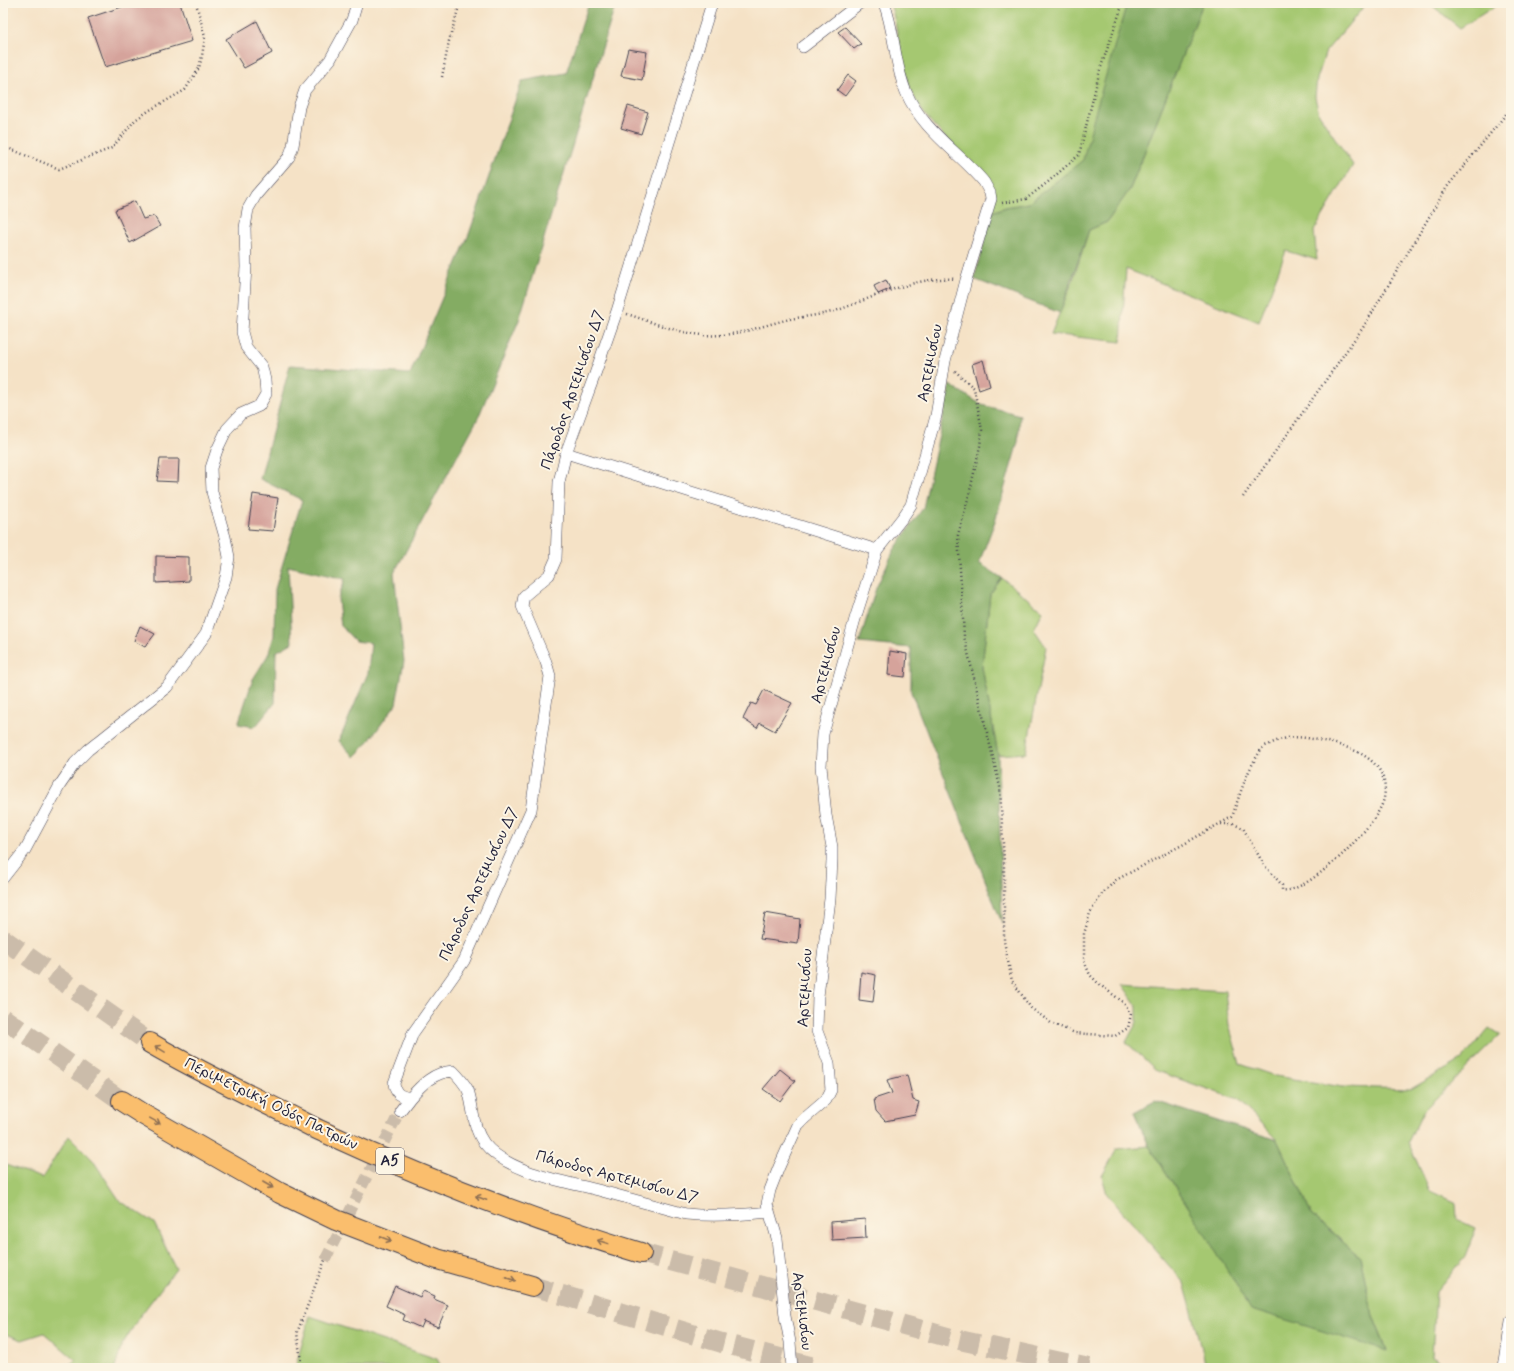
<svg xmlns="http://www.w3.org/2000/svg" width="1514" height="1371" font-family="Mynerve,sans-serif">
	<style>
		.green { fill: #a5c871; stroke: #647556 }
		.forest { fill: #84ac63; stroke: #53674f }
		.building { fill: #d5a39b }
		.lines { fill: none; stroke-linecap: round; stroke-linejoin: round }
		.minor-tunnel { stroke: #cbbcaa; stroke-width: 11; stroke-dasharray: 11 5.5; stroke-linecap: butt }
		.motorway-tunnel { stroke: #cbbcaa; stroke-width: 20; stroke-dasharray: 20 10; stroke-linecap: butt }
		.minor-casing { stroke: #423f50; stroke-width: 12 }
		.motorway-casing { stroke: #423f50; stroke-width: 22 }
		.path { stroke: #423f50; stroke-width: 2.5; stroke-dasharray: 1 3; stroke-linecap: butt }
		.minor { stroke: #fff; stroke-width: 11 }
		.motorway { stroke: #fabe6d; stroke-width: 20 }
		.oneway { stroke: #8e7054 }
		.labels { text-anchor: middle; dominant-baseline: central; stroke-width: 4; stroke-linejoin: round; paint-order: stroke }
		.shield { fill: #fcf5e5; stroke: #63616e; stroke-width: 1 }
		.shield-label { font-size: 15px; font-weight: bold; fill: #22223b }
		.street-label { font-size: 16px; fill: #22223b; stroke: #fcf5e5 }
	</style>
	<rect width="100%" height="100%" fill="#fcf5e5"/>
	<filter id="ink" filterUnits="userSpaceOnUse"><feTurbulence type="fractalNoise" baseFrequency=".025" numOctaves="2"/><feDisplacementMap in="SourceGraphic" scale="8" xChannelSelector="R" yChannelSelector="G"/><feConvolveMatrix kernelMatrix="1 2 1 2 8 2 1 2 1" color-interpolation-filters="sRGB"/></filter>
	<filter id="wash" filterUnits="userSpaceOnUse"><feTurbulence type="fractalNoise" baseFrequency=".012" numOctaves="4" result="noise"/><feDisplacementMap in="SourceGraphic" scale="16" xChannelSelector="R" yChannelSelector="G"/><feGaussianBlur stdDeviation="0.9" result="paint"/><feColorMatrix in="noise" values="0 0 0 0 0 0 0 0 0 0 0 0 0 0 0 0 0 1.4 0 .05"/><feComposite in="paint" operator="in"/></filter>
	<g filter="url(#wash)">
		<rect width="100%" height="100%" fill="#f5e2c6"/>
		<path class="green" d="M 890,3 L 1127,3 L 1084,160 L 1029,203 L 1006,207 L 992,212 L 990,182 L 984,174 C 960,150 924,123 912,92 C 900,63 899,32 890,3 Z
			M 1203,3 L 1367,3 L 1326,51 L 1317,79 L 1315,97 L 1319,114 L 1353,165 L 1314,231 L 1317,260 L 1286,251 L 1259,322 L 1126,269 L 1121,342 L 1051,334 L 1073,280 L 1089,230 L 1107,222 L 1130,189 Z
			M 1429,3 L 1498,3 L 1497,5 L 1460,28 Z
			M 1002,578 L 1043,611 L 1034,629 L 1046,647 L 1026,753 L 998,755 L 982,667 L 990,594 Z
			M 1122,984 L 1225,991 L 1229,1025 L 1240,1064 L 1275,1076 L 1343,1087 L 1411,1089 L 1462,1060 L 1489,1028 L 1500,1035 L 1423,1111 L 1408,1142 L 1430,1191 L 1456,1203 L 1457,1219 L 1476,1228 L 1465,1257 L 1436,1292 L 1432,1357 L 1449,1368 L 1206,1368 L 1200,1340 L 1184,1283 L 1107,1194 L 1102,1176 L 1117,1149 L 1149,1146 L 1189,1208 L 1387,1350 L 1373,1316 L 1360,1257 L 1312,1215 L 1277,1140 L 1238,1100 L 1157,1071 L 1126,1042 L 1137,1022 L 1137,1006 Z
			M 69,1136 L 92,1159 L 120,1201 L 154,1223 L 176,1269 L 140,1316 L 122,1345 L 115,1368 L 64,1368 L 76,1360 L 44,1333 L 22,1340 L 3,1333 L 3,1164 L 42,1178 Z
			M 310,1316 L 437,1359 L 442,1368 L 295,1368 Z"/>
		<path class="forest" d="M 589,3 L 616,3 L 519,320 L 478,418 L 394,573 L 404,661 L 396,704 L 366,745 L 354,757 L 339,741 L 368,673 L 371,643 L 355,641 L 341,626 L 338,599 L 345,579 L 288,566 L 292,643 L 276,652 L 275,703 L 255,727 L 238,724 L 253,679 L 268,655 L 274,636 L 275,589 L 302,500 L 260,479 L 290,365 L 410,374 L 469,234 L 522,81 L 566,73 Z
			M 1127,3 L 1203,3 L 1130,189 L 1107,222 L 1089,230 L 1060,313 L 974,279 L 992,212 L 1006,207 L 1029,203 L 1083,160 L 1097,106 Z
			M 950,385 L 982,405 L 1020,415 L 1018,442 L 995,521 L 979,563 L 1002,578 L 990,594 L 982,667 L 998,755 L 1002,923 L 911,692 L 911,648 L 859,643 L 876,588 L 894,550 L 923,508 Z
			M 1155,1101 L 1277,1140 L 1312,1215 L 1360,1257 L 1373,1316 L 1387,1351 L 1251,1309 L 1189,1208 L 1149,1146 L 1134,1112 Z"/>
		<g id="blocks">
			<path class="building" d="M 134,3 L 180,3 L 192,41 L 105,67 L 88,18 Z
				M 257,21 L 272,53 L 244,68 L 226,39 Z
				M 845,27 L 861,44 L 854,49 L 838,32 Z
				M 628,49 L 647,52 L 642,80 L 621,76 Z
				M 848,75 L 856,81 L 845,96 L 837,90 Z
				M 628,106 L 648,112 L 641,134 L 621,128 Z
				M 135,201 L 143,219 L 154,216 L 160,226 L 130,243 L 115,210 Z
				M 886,280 L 890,289 L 878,294 L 874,286 Z
				M 983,360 L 990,386 L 979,390 L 972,364 Z
				M 160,459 L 179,459 L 178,482 L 157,481 Z
				M 253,494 L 278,498 L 273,531 L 248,529 Z
				M 156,556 L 189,557 L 189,581 L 156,583 Z
				M 140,626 L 155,634 L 145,647 L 134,641 Z
				M 890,651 L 907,654 L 905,677 L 888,675 Z
				M 764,690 L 792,703 L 775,731 L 760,723 L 757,728 L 743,719 L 751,703 L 756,705 Z
				M 765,913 L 800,919 L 798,944 L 760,939 Z
				M 861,972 L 876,975 L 873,1002 L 859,1000 Z
				M 780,1069 L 795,1081 L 780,1101 L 763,1089 Z
				M 907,1075 L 913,1100 L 919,1102 L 915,1115 L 885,1121 L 876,1111 L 874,1099 L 892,1093 L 887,1080 Z
				M 865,1219 L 866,1238 L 832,1240 L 831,1222 Z
				M 395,1286 L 420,1297 L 423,1291 L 435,1296 L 434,1299 L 448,1305 L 438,1327 L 424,1321 L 421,1328 L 403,1320 L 405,1315 L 386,1306 Z"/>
		</g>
	</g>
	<g filter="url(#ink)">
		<use href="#blocks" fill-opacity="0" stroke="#423f50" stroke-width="1"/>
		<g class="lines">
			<path class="minor-tunnel" d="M 325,1260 L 400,1111"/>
			<path class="motorway-tunnel" d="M 3,939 L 150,1043
				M 3,1018 L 122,1101
				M 641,1253 L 955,1339 L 1089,1368
				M 532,1286 L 722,1343 L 818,1368"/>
			<g class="minor-casing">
				<path id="minor" d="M 712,3 L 617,311 L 595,374 L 566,453 L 559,482 L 556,559 L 549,575 L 524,596 L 522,606 L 546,662 L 550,676 L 531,810 L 464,961 L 413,1033 L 394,1083 C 395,1094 400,1096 410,1098 C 422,1084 434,1072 453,1071 C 459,1077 464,1083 468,1090 C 474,1108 472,1127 484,1143 C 506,1172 563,1181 598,1190 C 627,1198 657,1206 686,1214 C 714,1217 741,1215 769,1212
					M 803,47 L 860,3
					M 566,453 L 877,550
					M 3,878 L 25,850 L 60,785 L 75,763 L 88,750 L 167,687 L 206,634 L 226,577 L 229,557 L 225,537 L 212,492 L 211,468 L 217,450 L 227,429 L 241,414 L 259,406 L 266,394 L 265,380 L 262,367 L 246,347 L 242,332 L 246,267 L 245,228 L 248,209 L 256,195 L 289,157 L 293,146 L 299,107 L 305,90 L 330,60 L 352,20 L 357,3
					M 400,1111 L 410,1098
					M 792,1368 L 790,1342 L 785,1316 L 777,1238 L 767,1204 L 770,1190 L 779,1167 L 798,1125 L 805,1118 L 826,1100 L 831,1090 L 829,1063 L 817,1031 L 818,996 L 830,899 L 832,860 L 832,847 L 826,815 L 821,766 L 823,734 L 855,619 L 877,550 L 903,517 L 911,505 L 936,416 L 945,361 L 966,280 L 991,199 L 990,193 L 984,182 C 959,152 922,130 906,92 C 894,64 895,32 884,3
					M 1504,1368 L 1511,1321"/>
			</g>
			<g class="motorway-casing">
				<path id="motorway" d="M 150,1043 C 194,1069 241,1091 287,1114 C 298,1119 308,1125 319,1130 C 423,1178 531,1220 641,1253
					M 122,1101 L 144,1115 L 280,1193 L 336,1220 L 437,1259 L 532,1286"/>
			</g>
			<path class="path" d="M 442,77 L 449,41 L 460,3
				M 3,146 L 59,169 L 112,148 L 135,120 L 150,110 L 185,90 L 199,68 L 202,56 L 205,37 L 196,3
				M 1002,203 L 1026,199 L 1048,182 L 1079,155 L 1100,70 L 1123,3
				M 627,314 C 658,324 689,338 722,335 C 745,333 768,324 790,319 C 807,316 825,315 841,309 C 876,296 918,276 955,279
				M 955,371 L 974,388 L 982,430 L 980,446 L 969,495 L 958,535 L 964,636 L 1000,787 L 1004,862 L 1004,941 L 1012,981 L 1031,1008 L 1051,1023 L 1075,1033 L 1115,1036 L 1128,1028 L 1131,1014 L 1123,1002 L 1100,985 L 1090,975 L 1084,961 L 1084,934 L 1090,913 L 1100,896 L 1116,880 L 1184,844 L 1219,824 L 1233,824 L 1243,828 L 1264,865 L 1282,885 L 1282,890 C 1297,893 1323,871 1334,862 C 1349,849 1381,816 1384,798 C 1391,760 1352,747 1323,741 C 1303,737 1290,734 1270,744 C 1268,745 1264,746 1262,748 C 1260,751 1258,755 1256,758 C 1245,776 1239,797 1232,817 L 1219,824
				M 1243,497 L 1364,326 L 1447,187 L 1511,108
				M 302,1368 L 297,1333 L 325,1260"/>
			<use href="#minor" class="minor"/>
			<use href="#motorway" class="motorway"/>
		</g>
		<defs><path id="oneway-shaft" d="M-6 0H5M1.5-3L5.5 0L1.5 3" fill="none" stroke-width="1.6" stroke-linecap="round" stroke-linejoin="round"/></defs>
		<g class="oneway">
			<use href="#oneway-shaft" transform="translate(160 1049) rotate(-149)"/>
			<use href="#oneway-shaft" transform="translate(155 1121) rotate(29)"/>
			<use href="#oneway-shaft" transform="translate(268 1185) rotate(30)"/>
			<use href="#oneway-shaft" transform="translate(481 1198) rotate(-159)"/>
			<use href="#oneway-shaft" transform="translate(386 1239) rotate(21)"/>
			<use href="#oneway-shaft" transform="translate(603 1242) rotate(-162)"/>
			<use href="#oneway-shaft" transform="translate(510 1279) rotate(16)"/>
		</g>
	</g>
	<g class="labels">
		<rect class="shield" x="376" y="1148" width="28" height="26" rx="3"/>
		<g class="shield-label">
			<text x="390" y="1161">Α5</text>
		</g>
		<g class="street-label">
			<text transform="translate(930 363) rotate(-79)">Αρτεμισίου</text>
			<text transform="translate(573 390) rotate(-71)">Πάροδος Αρτεμισίου Δ7</text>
			<text transform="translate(826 665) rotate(-75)">Αρτεμισίου</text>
			<text transform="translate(479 884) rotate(-65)">Πάροδος Αρτεμισίου Δ7</text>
			<text transform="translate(805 988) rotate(-87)">Αρτεμισίου</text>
			<text transform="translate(271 1104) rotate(26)">Περιμετρική Οδός Πατρών</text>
			<text transform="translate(617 1177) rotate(15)">Πάροδος Αρτεμισίου Δ7</text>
			<text transform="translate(802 1311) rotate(83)">Αρτεμισίου</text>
		</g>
	</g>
	<rect width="1514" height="1371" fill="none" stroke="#fcf5e5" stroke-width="16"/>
</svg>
